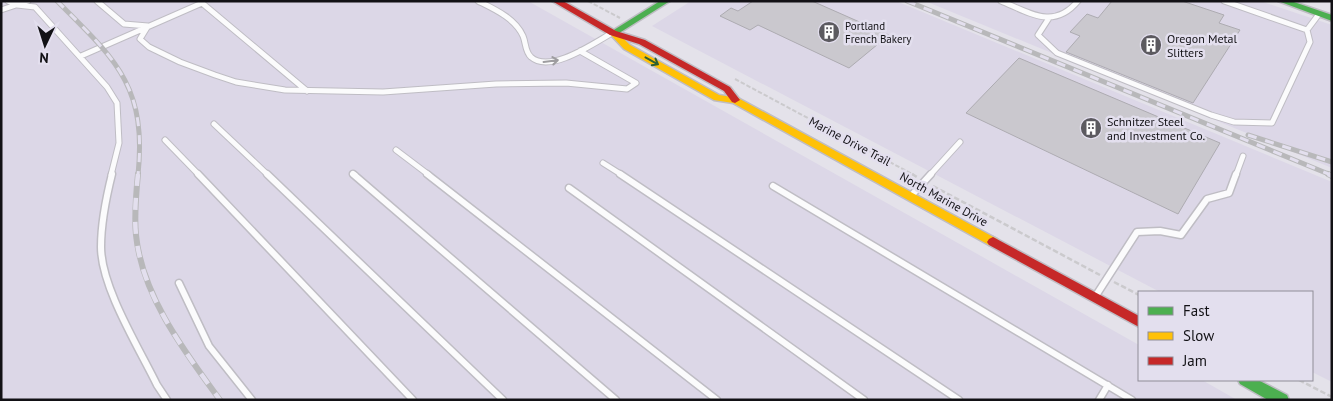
<svg xmlns="http://www.w3.org/2000/svg" width="1333" height="401" font-family="'PT Sans',sans-serif">
	<style>
		.built { fill: #dcd7e7 }
		.building { fill: #cac8ce; stroke: #adabb1 }
		.lines { fill: none; stroke-linecap: round; stroke-linejoin: round }
		.lane-far1-casing { stroke: #bfbdc4; stroke-width: 7 }
		.lane-casing { stroke: #bfbdc4; stroke-width: 9 }
		.fast-casing { stroke: #bfbdc4; stroke-width: 3 }
		.slow-casing { stroke: #bfbdc4; stroke-width: 3 }
		.jam-casing { stroke: #bfbdc4; stroke-width: 3 }
		.path-far1 { stroke: #cbcacd; stroke-width: 2; stroke-dasharray: 4.5 2; stroke-linecap: butt }
		.path { stroke: #cbcacd; stroke-width: 2.5; stroke-dasharray: 5.5 2.5; stroke-linecap: butt }
		.lane-far1 { stroke: #fbfbfc; stroke-width: 5 }
		.lane { stroke: #fbfbfc; stroke-width: 6 }
		.fast { fill: #4caf50; fill-rule: evenodd }
		.slow { fill: #ffc107; fill-rule: evenodd }
		.jam { fill: #c62828; fill-rule: evenodd }
		.rail-far1-casing { stroke: #b8b8ba; stroke-width: 5 }
		.rail-casing { stroke: #b8b8ba; stroke-width: 6 }
		.rail-far1 { stroke: #e3dfee; stroke-width: 3; stroke-dasharray: 9; stroke-linecap: butt }
		.rail { stroke: #e3dfee; stroke-width: 4.5; stroke-dasharray: 12; stroke-linecap: butt }
		.oneway { stroke: #9e9da0 }
		.oneway2 { stroke: #2f6032 }
		.labels { text-anchor: middle; dominant-baseline: central; stroke-width: 5; stroke-linejoin: round; paint-order: stroke }
		.far-poi-label { font-size: 11px; fill: #121115; stroke: #e3dfee; text-anchor: start }
		.poi-label { font-size: 12px; fill: #121115; stroke: #e3dfee; text-anchor: start }
		.street-label { font-size: 12px; fill: #121115; stroke: #e3dfee }
	</style>
	<rect width="100%" height="100%" fill="#e4e2ea"/>
	<path class="built" d="M 1,1 L 528,1 L 1139,345 L 1139,380 L 1202,380 L 1237,400 L 1,400 Z
		M 691,1 L 896,1 L 1332,182 L 1332,382 L 1312,372 L 1312,292 L 1160,292 L 652,26 Z
		M 925,1 L 1260,1 L 1332,25 L 1332,168 Z"/>
	<path class="building" d="M 753,1 L 812,1 L 889,35 L 849,68 L 758,25 L 750,30 L 720,16 L 731,8 L 738,11 Z
		M 1112,1 L 1182,1 L 1224,15 L 1219,23 L 1240,30 L 1193,103 L 1066,52 L 1080,36 L 1070,32 L 1087,14 L 1098,18 Z
		M 1019,58 L 1220,143 L 1178,214 L 966,113 Z"/>
	<g class="lines">
		<g class="lane-far1-casing">
			<path id="lane-far1" d="M 8,1 L 17,5 L 35,7 L 107,87 L 117,103 L 119,143 L 111,175
				M 97,1 L 124,24 L 148,26 L 140,39 L 149,47 L 180,62 L 215,75 L 236,82 L 285,90 L 383,92 L 496,84 L 566,83 L 627,89 L 636,83 L 580,51
				M 478,1 C 494,9 515,18 523,36 C 526,43 525,52 531,57 C 550,74 594,43 612,33
				M 1001,1 C 1030,13 1054,30 1078,1
				M 1224,1 L 1307,30 L 1319,14
				M 1,10 L 28,1
				M 1049,18 L 1038,35 L 1057,53 L 1211,115 L 1234,122 L 1272,123 L 1310,42 L 1307,30
				M 81,56 L 202,3 L 307,91
				M 214,124 L 268,175
				M 165,140 L 199,175
				M 396,150 L 429,175
				M 603,163 L 622,175
				M 353,174 L 355,175
				M 930,175 L 960,142
				M 1236,175 L 1243,156"/>
		</g>
		<g class="lane-casing">
			<path id="lane" d="M 112,174 C 106,198 101,222 101,247 C 101,287 139,348 157,385 L 167,400
				M 198,174 L 413,400
				M 267,174 L 503,400
				M 353,174 L 616,400
				M 427,174 L 717,400
				M 620,174 L 959,400
				M 773,186 L 1132,400
				M 569,188 L 864,400
				M 911,196 L 931,174
				M 179,283 L 209,346 L 252,400
				M 1095,297 L 1137,232 L 1160,231 L 1181,235 L 1207,199 L 1229,193 L 1236,174
				M 1099,400 L 1108,385"/>
		</g>
		<g class="fast-casing">
			<path id="fast" d="M 660,1 L 670,1 L 616,35 L 610,35 L 609,33 Z
				M 1278,1 L 1291,1 L 1332,15 L 1332,21 Z
				M 1238,380 L 1258,380 L 1287,395 L 1289,400 L 1268,400 L 1240,384 Z"/>
		</g>
		<g class="slow-casing">
			<path id="slow" d="M 613,30 L 616,31 L 630,45 L 719,95 L 738,98 L 997,239 L 999,242 L 997,245 L 989,245 L 733,103 L 714,100 L 624,49 L 609,33 Z"/>
		</g>
		<g class="jam-casing">
			<path id="jam" d="M 552,1 L 563,1 L 616,31 L 645,40 L 730,87 L 740,100 L 735,103 L 732,102 L 724,91 L 639,44 L 610,35 Z
				M 993,237 L 1139,316 L 1139,327 L 989,245 L 987,242 L 989,239 Z"/>
		</g>
		<path class="path-far1" d="M 588,1 L 620,18
			M 735,79 L 914,175"/>
		<path class="path" d="M 912,174 L 917,177
			M 933,186 L 1100,275
			M 1114,282 L 1139,295
			M 1299,380 L 1332,397"/>
		<use href="#lane-far1" class="lane-far1"/>
		<use href="#lane" class="lane"/>
		<use href="#fast" class="fast"/>
		<use href="#slow" class="slow"/>
		<use href="#jam" class="jam"/>
		<g class="rail-far1-casing">
			<path id="rail-far1" d="M 57,1 C 116,60 147,86 138,175
				M 907,1 L 1331,175
				M 1248,135 L 1332,162"/>
		</g>
		<g class="rail-casing">
			<path id="rail" d="M 138,174 C 136,194 134,215 136,235 C 142,296 185,352 220,400
				M 1328,174 L 1332,176"/>
		</g>
		<use href="#rail-far1" class="rail-far1"/>
		<use href="#rail" class="rail"/>
	</g>
	<defs><path id="oneway-shaft" d="M-6 0H5M1.5-3L5.5 0L1.5 3" fill="none" stroke-width="1.6" stroke-linecap="round" stroke-linejoin="round" transform="scale(1.25)"/></defs>
	<use class="oneway" href="#oneway-shaft" transform="translate(551 61) rotate(-7)"/>
	<use class="oneway2" href="#oneway-shaft" transform="translate(652 61) rotate(29)"/>
	<defs>
		<g id="building-disc" transform="scale(1.125)"><circle r="9.5" fill="#5c5a60" stroke="#e3dfee"/><path d="M-4-6H4V6H1V3H-1V6H-4ZM-2.5-4.3h1.7v1.8h-1.7ZM.8-4.3h1.7v1.8H.8ZM-2.5-1h1.7V.8h-1.7ZM.8-1h1.7V.8H.8Z" fill="#fff"/></g>
	</defs>
	<g fill-rule="evenodd">
		<use href="#building-disc" x="829" y="32"/>
		<use href="#building-disc" x="1151" y="45"/>
		<use href="#building-disc" x="1091" y="128"/>
	</g>
	<g class="labels">
		<g class="far-poi-label">
			<text x="845" y="26">Portland<tspan x="845" dy="13">French Bakery</tspan></text>
		</g>
		<g class="poi-label">
			<text x="1167" y="38">Oregon Metal<tspan x="1167" dy="14">Slitters</tspan></text>
			<text x="1107" y="121">Schnitzer Steel<tspan x="1107" dy="14">and Investment Co.</tspan></text>
		</g>
		<g class="street-label">
			<text transform="translate(850 141) rotate(28)">Marine Drive Trail</text>
			<text transform="translate(944 199) rotate(29)">North Marine Drive</text>
		</g>
	</g>
	<rect width="1333" height="401" fill="none" stroke="#121115" stroke-width="5"/>
	<rect x="1138" y="291" width="175" height="90" fill="#e3dfee" stroke="#8f8d97"/>
	<rect x="1148" y="307" width="25" height="8" fill="#4caf50" stroke="#8f8d97"/>
	<text x="1183" y="316" font-size="15" fill="#121115">Fast</text>
	<rect x="1148" y="332" width="25" height="8" fill="#ffc107" stroke="#8f8d97"/>
	<text x="1183" y="341" font-size="15" fill="#121115">Slow</text>
	<rect x="1148" y="357" width="25" height="8" fill="#c62828" stroke="#8f8d97"/>
	<text x="1183" y="366" font-size="15" fill="#121115">Jam</text>
	<g transform="translate(45 45) rotate(184)" stroke="#e3dfee" stroke-width="4" paint-order="stroke">
	<path d="M0-4L9 19L0 12L-9 19Z" fill="#121115"/>
	<text y="-8" font-size="14" font-weight="bold" text-anchor="middle" fill="#121115">N</text>
	</g>
</svg>
